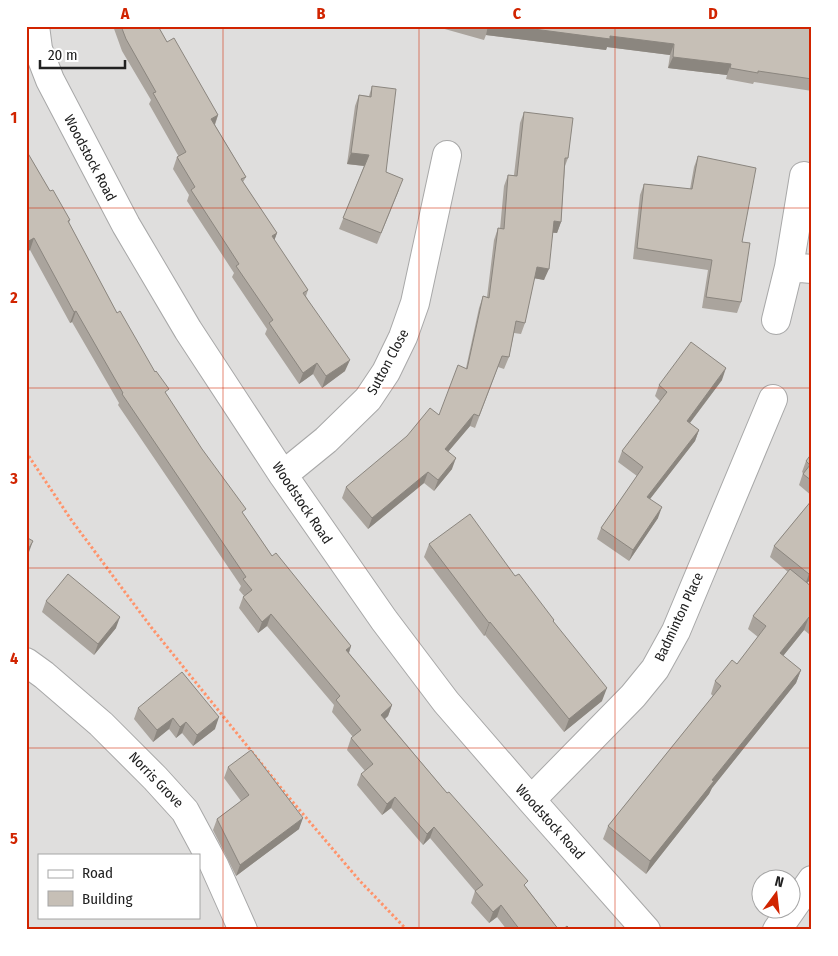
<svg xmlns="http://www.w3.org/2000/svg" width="838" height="956" font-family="'Fira Sans Condensed',sans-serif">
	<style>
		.residential { fill: #dfdedd; fill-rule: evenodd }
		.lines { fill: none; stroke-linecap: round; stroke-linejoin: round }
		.street-casing { stroke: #a8a8a8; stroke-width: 30 }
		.path { stroke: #ff936a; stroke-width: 3; stroke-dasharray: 2.5 2.5; stroke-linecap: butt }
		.street { stroke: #fff; stroke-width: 28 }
		.wall { fill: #aaa49d }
		.shaded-wall { fill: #8b867f }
		.building { fill: #c6bfb6; stroke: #8b867f }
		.grid { fill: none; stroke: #d12400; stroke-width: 1; stroke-opacity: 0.55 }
		.labels { text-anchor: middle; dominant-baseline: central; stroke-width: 5; stroke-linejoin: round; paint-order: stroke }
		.street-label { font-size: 14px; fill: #212121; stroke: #fff }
		.neatline { fill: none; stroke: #d12400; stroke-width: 2 }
		.grid-label { font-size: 16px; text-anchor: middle; font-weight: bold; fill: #d12400 }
	</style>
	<rect width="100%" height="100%" fill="#f1f0e7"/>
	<path class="residential" d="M 26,26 L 812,26 L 812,930 L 26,930 ZM 39,855 L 199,855 L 199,917 L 39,917 ZM 760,878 L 790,878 L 790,908 L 760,908 Z"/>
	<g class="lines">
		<g class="street-casing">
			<path id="street" d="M 35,26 L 38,49 L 50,80 L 126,225 L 188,330 L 283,475 L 384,620 L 446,702 L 531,800 L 646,930
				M 789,267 L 812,269
				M 776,320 L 789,267 L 804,176
				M 283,475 L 326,440 L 368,399 L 386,372 L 403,337 L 415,303 L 447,155
				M 26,662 L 44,675 L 101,724 L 155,778 L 185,811 L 214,865 L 243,930
				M 531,800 L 633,696 L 655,669 L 676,631 L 773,399
				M 777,930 L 812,880"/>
		</g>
		<path class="path" d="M 26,452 L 72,521 L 151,627 L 286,794 L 359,880 L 407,930"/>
		<use href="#street" class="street"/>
	</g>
	<path class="wall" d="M 113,26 L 158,26 L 167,42 L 218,115 L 215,125 L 246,177 L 243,182 L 277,233 L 274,240 L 308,290 L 306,296 L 345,371 L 322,388 L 313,374 L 299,384 L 265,334 L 267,329 L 232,277 L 234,273 L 187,201 L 189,195 L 173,169 L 177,157 L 179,157 L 149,104 L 151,100 L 122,51 Z
		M 434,26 L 812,26 L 812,91 L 754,82 L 753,84 L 726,79 L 727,75 L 668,68 L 670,55 L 607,47 L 606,50 L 486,35 L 484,40 Z
		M 372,86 L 386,172 L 399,190 L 377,244 L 339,229 L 364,166 L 347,164 L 355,106 L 359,95 L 369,96 Z
		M 524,112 L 568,158 L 565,166 L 561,222 L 557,233 L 553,233 L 544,280 L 534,278 L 525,323 L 521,334 L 514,333 L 509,357 L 504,369 L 498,367 L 475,428 L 470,426 L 448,452 L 452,469 L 434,491 L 424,483 L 368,529 L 342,498 L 346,487 L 439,415 L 466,368 L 479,308 L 483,296 L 487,297 L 494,240 L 498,228 L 500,229 L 504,186 L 508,175 L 514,175 L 520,123 Z
		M 26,150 L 50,191 L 70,220 L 69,223 L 117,313 L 167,396 L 244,515 L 272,556 L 351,646 L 349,653 L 392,705 L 388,716 L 385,719 L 526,887 L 559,930 L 507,930 L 497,917 L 489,923 L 471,903 L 475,891 L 430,838 L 423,845 L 391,808 L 382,815 L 357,785 L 361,774 L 365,771 L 347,750 L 351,738 L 353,737 L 332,712 L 334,705 L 267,626 L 258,633 L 239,608 L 243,597 L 244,596 L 239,590 L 241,586 L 118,405 L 119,403 L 72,322 L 70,323 L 30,250 L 26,252 Z
		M 698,156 L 742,242 L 741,302 L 737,313 L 702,308 L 708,270 L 633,259 L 640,195 L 644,184 L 690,189 L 694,167 Z
		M 722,380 L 690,423 L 699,430 L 695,441 L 650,499 L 658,518 L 629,561 L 597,539 L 601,528 L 637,476 L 618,462 L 622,451 L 660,401 L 655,396 L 659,385 Z
		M 812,453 L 812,496 L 799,485 L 803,473 L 802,472 L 806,461 Z
		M 812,500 L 812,578 L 807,583 L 812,587 L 812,631 L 809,634 L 804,630 L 783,656 L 801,670 L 796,683 L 712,788 L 709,794 L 646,874 L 603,839 L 608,826 L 713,696 L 711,694 L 715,681 L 737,664 L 758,637 L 748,629 L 753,616 L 788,572 L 770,557 L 774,546 Z
		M 429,544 L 515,576 L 554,620 L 553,622 L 602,701 L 564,732 L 485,635 L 484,636 L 424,557 Z
		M 46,601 L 116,628 L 94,655 L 42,612 Z
		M 138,708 L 215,729 L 193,746 L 182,733 L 176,738 L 169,729 L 153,742 L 134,719 Z
		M 228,767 L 299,829 L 236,876 L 213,830 L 217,819 L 241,801 L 224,778 Z"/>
	<path class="shaded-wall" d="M 488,26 L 511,26 L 610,36 L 674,44 L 670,55 L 607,47 L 606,50 L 486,35 Z
		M 673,57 L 731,64 L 727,75 L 668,68 Z
		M 218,115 L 214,126 L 211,119 Z
		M 351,153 L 369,155 L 365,166 L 347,164 Z
		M 554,221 L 561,222 L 557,233 L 550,232 Z
		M 277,233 L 273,244 L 272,236 Z
		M 34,238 L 30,250 L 26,252 L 26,245 L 27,242 Z
		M 537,267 L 549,269 L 544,280 L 533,278 Z
		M 76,311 L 72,322 L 70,323 L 74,312 Z
		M 350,360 L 345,371 L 322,388 L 326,376 Z
		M 317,363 L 313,374 L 299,384 L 303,373 Z
		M 726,368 L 722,380 L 683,432 L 687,421 Z
		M 474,414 L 470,426 L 441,460 L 445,449 Z
		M 699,430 L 695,441 L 643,508 L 647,497 Z
		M 456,458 L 452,469 L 434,491 L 438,480 Z
		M 428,472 L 424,483 L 368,529 L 372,518 Z
		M 662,507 L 658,518 L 629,561 L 633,550 Z
		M 33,541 L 29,552 L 26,557 L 26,553 Z
		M 812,571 L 812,578 L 805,585 L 809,574 Z
		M 271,614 L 267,626 L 258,633 L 262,622 Z
		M 120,617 L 116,628 L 94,655 L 98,644 Z
		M 809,617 L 804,630 L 775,666 L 780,653 Z
		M 490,622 L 485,635 L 484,636 L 489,623 Z
		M 351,646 L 347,658 L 346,650 Z
		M 801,670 L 796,683 L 712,788 L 709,794 L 646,874 L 650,861 L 712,780 Z
		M 607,688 L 602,701 L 564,732 L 569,719 Z
		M 392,705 L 388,716 L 377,726 L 381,715 Z
		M 219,717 L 215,729 L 193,746 L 197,735 Z
		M 173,718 L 169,729 L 153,742 L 157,730 Z
		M 186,722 L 182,733 L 176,738 L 180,727 Z
		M 395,797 L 391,808 L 382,815 L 387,804 Z
		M 303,818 L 299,829 L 236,876 L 240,865 Z
		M 434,827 L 430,838 L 423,845 L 427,834 Z
		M 501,905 L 497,917 L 489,923 L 493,912 Z"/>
	<path class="building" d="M 121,26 L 158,26 L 167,42 L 174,38 L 218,115 L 211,119 L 246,177 L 241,179 L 277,233 L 272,236 L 308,290 L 303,293 L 350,360 L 326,376 L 317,363 L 303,373 L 269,323 L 273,320 L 236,266 L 239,264 L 191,190 L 195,187 L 177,157 L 186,152 L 153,93 L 156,92 L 126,39 Z
		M 479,26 L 488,26 L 488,29 Z
		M 511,26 L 812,26 L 812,79 L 758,71 L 758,73 L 730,68 L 731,64 L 673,57 L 674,44 L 610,36 L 610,39 Z
		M 372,86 L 396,89 L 386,172 L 403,179 L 381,233 L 343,218 L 369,155 L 351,153 L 359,95 L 371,97 Z
		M 524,112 L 573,118 L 568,158 L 565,158 L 561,222 L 554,221 L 549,269 L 537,267 L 525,323 L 516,321 L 509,357 L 502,356 L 479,416 L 474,414 L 445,449 L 456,458 L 438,480 L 428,472 L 372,518 L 346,487 L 407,436 L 430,408 L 439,415 L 458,365 L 467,369 L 483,296 L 489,298 L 498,228 L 504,229 L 508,175 L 517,176 Z
		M 26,150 L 50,191 L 53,190 L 70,220 L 68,221 L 117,313 L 120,311 L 155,372 L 156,371 L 169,389 L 165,392 L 202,449 L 246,509 L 242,512 L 272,556 L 276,553 L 351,646 L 346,650 L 392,705 L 381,715 L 447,793 L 449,792 L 528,881 L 524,885 L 559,930 L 520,930 L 501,905 L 493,912 L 475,891 L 483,885 L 434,827 L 427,834 L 395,797 L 387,804 L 361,774 L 373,764 L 351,738 L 361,730 L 336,700 L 340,696 L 271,614 L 262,622 L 243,597 L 252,590 L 243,579 L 246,577 L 122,394 L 123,393 L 76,311 L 74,312 L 34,238 L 27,242 L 26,240 Z
		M 698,156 L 756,168 L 742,242 L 750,243 L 741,302 L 706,297 L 712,260 L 637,248 L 644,184 L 692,189 Z
		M 691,342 L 726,368 L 687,421 L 699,430 L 647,497 L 662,507 L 633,550 L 601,528 L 643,467 L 622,451 L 667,392 L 659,385 Z
		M 812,453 L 812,481 L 803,474 L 810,465 L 806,461 Z
		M 812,500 L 812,571 L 809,574 L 774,546 Z
		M 470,514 L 515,576 L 519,574 L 554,620 L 553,621 L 607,688 L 569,719 L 490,622 L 489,623 L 429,544 Z
		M 26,537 L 33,541 L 26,553 Z
		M 790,569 L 812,587 L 812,619 L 809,617 L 780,653 L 801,670 L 712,780 L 714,781 L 650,861 L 608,826 L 721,686 L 715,681 L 732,660 L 737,664 L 766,626 L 753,616 Z
		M 68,574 L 120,617 L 98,644 L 46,601 Z
		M 182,672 L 219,717 L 197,735 L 186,722 L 180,727 L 173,718 L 157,730 L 138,708 Z
		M 251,750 L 303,818 L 240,865 L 217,819 L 249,795 L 228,767 Z
		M 567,926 L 571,930 L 562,930 Z"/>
	<path class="grid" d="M 223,26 L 223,930M 419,26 L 419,930M 615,26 L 615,930M 26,208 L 812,208M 26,388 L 812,388M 26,568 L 812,568M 26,748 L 812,748"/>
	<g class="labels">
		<g class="street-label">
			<text transform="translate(90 158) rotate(62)">Woodstock Road</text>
			<text transform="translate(388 362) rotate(-62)">Sutton Close</text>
			<text transform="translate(302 503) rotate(56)">Woodstock Road</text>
			<text transform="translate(679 617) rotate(-65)">Badminton Place</text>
			<text transform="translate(156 780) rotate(46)">Norris Grove</text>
			<text transform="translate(550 822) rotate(48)">Woodstock Road</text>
		</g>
	</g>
	<rect width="838" height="956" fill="none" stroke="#ffffff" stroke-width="55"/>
	<rect x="38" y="854" width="162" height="65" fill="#ffffff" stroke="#a6a6a6"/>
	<rect x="48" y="870" width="25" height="8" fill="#ffffff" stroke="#a6a6a6"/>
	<text x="82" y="878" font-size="15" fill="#212121">Road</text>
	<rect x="48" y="891" width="25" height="15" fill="#c6bfb6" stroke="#a6a6a6"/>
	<text x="82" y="904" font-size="15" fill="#212121">Building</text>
	<g transform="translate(776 894) rotate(15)"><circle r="24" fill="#ffffff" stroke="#a6a6a6"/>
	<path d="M0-4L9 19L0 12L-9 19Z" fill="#d12400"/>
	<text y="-8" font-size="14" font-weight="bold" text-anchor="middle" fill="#212121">N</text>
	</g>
	<path d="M40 60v8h85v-8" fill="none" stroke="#212121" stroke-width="2.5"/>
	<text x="48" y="60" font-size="15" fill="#212121" stroke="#ffffff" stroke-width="4" paint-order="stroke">20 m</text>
	<rect x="28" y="28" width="782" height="900" class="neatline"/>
	<g class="grid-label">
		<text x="125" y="19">A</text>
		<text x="321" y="19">B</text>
		<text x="517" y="19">C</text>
		<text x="713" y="19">D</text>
		<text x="14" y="123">1</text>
		<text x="14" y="303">2</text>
		<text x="14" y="484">3</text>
		<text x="14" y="664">4</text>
		<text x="14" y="844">5</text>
	</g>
</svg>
